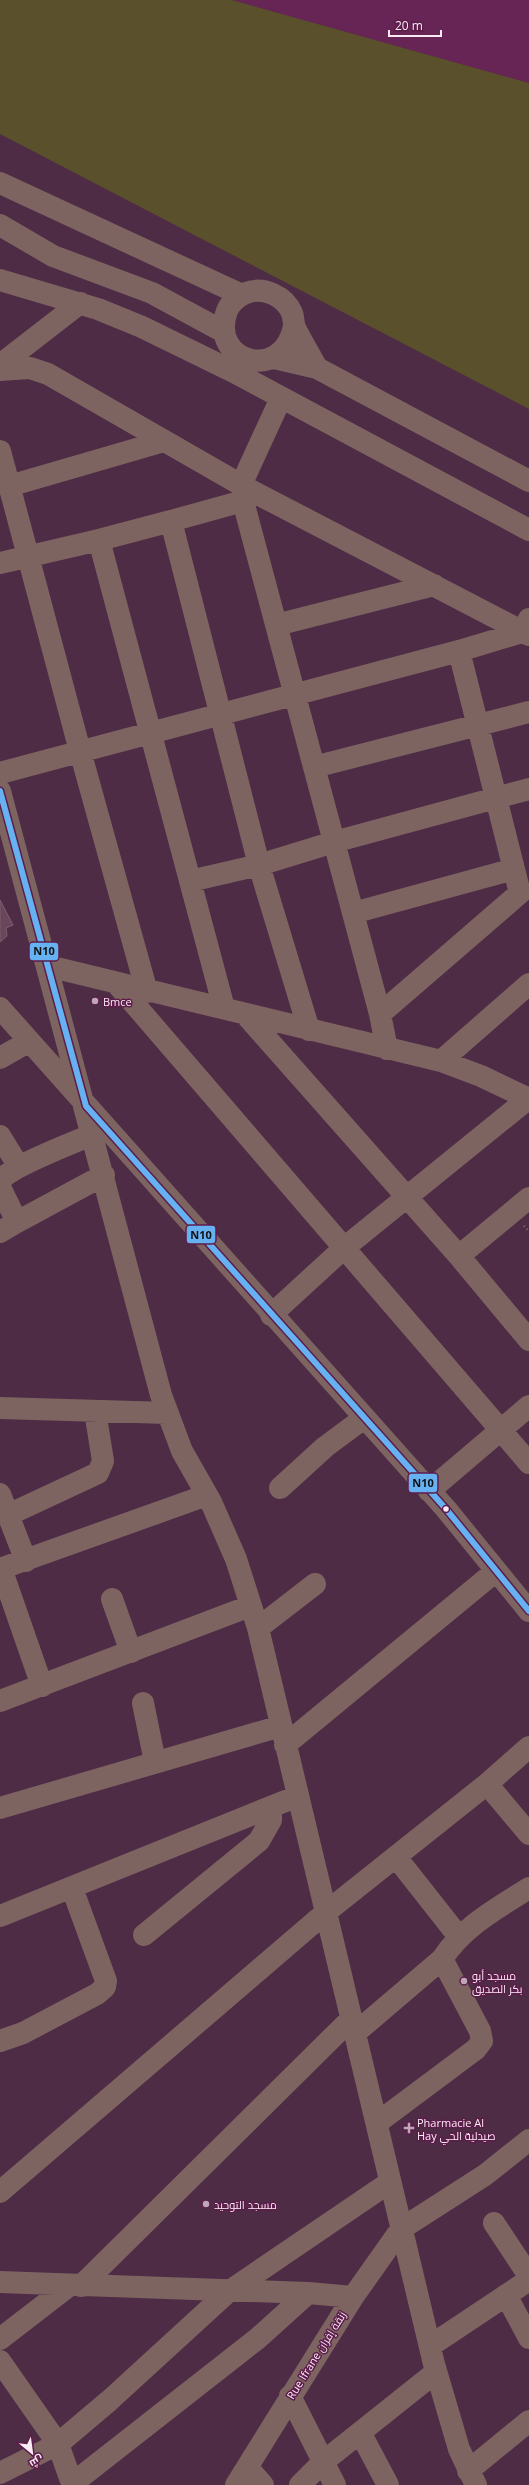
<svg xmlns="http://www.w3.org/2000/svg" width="529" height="2485" font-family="'Open Sans',Cairo,sans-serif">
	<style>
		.built { fill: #672555 }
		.green { fill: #5b502c }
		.building { fill: #6b455a; stroke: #7d5e6e }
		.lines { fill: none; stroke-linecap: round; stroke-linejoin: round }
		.path { stroke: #846e70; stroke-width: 2.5; stroke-dasharray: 1 3; stroke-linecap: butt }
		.minor { stroke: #7e6461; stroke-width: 22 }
		.bus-1-casing { stroke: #5d1d4b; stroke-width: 9 }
		.bus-1 { stroke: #66b1f2; stroke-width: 6 }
		.poi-dot { fill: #bea8b7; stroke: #5d1d4b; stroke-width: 1.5 }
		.bus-dot { fill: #faeaf4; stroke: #5d1d4b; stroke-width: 1.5 }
		.labels { text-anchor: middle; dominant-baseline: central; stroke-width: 3; stroke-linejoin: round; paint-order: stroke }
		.poi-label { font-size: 11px; fill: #faeaf4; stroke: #5d1d4b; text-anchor: start }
		.street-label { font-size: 11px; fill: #faeaf4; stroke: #5d1d4b }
		.line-badge { stroke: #5d1d4b; stroke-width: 1.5 }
		.pale-badge-label { font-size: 11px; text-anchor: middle; font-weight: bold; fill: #111 }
	</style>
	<rect width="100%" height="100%" fill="#4e2c45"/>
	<path class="built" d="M 232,0 L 529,0 L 529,83 Z"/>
	<path class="green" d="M 0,0 L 232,0 L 529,83 L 529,409 L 0,134 Z"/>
	<path class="building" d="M 0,900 L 13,925 L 6,928 L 7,936 L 0,942 Z"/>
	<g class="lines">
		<path class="path" d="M 524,1226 L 529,1231"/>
		<path class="minor" d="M 0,183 L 242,295
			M 0,225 L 53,256 L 152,293 L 224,332
			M 0,280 L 98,309 L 142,327 L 234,372 L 529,530
			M 294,326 C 283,384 208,362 227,311 C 230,303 238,296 246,293 C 263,286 285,296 292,313 C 294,318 293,323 295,328 C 302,342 310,355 317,368
			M 274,358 L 317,368 L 529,481
			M 0,365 L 80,303
			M 0,370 L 30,368 L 48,374 L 250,490 L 243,501
			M 0,451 L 80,751 L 147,992
			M 241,485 L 281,398
			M 9,486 L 164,441
			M 250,490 L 529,635
			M 171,521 L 243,501 L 380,1014 L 387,1049
			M 99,540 L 171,521 L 259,865 L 309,1030
			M 0,563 L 99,540 L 224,1008
			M 276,625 L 434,585
			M 314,767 L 529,712
			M 0,773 L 459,651 L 522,632 L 529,619
			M 0,791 L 161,1395 L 182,1451 L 211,1502 L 236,1559 L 258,1628 L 434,2364 L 459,2449 L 476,2485
			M 190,881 L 259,865 L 334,842 L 529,789
			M 353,913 L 514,869
			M 48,966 L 441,1061 L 481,1076 L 529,1099
			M 118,985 L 529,1463
			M 0,1008 L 446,1509 L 529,1611
			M 245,1014 L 459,1256 L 529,1340
			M 380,1014 L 520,893 L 459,651
			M 0,1058 L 28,1042
			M 441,1061 L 529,984
			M 0,1136 L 19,1167
			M 0,1181 C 10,1166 74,1143 93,1134
			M 0,1187 L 17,1222 L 104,1175
			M 0,1232 L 17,1222
			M 459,1256 L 529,1198
			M 271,1315 L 344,1248 L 529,1098
			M 0,1408 L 168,1413
			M 280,1488 L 325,1447 L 364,1418
			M 429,1491 L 529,1406
			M 0,1494 L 26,1561
			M 8,1515 L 98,1473 L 103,1461 L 95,1411
			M 1,1568 L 42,1686
			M 0,1569 L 207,1495
			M 112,1599 L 131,1652
			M 258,1628 L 315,1584
			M 0,1701 L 250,1606
			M 143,1703 L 155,1762
			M 285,1745 L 496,1571
			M 487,1784 L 529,1834
			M 0,1808 L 281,1726
			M 396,1857 L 459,1937
			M 0,1916 L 298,1796
			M 144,1935 L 259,1841 L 271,1820 L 271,1807
			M 442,1959 C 464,1926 496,1909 529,1888
			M 354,2034 L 442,1959 L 480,2031 L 482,2041 L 476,2049 L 377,2123
			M 0,2041 L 23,2033 L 97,1994 L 105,1987 L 106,1981 L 72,1888
			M 0,2192 L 325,1913 L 487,1784 L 529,1747
			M 494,2223 L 529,2276
			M 0,2282 L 308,2293 L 353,2297
			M 81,2286 L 351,2019
			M 506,2295 L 529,2338
			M 0,2339 L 70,2285
			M 430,2346 L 529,2280
			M 0,2361 L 58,2444 L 70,2478 L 77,2480 L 257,2339 L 308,2293
			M 290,2396 L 335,2485
			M 361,2434 L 388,2485
			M 248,2468 L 263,2485
			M 468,2471 L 529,2421
			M 0,2473 L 58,2444 L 110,2400 L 228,2292 L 390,2182
			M 236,2485 L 353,2297 L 401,2229 L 485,2175 L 529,2140
			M 300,2485 L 323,2462 L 436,2372"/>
		<g class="bus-1-casing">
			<path id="bus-1" d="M 0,791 L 86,1106 L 446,1509 L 529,1611"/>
		</g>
		<use href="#bus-1" class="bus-1"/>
	</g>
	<g class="poi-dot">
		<circle cx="95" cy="1001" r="4"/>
		<circle cx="464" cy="1981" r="4"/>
		<path d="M407 2122h4v4h4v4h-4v4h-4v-4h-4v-4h4z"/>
		<circle cx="206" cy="2204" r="4"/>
	</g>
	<circle class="bus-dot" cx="446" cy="1509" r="3.5"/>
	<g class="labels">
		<g class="poi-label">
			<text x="103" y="1001">Bmce</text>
			<text x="472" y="1975">مسجد أبو<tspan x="472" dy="13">بكر الصديق</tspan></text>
			<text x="417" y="2122">Pharmacie Al<tspan x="417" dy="13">Hay صيدلية الحي</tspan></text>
			<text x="214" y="2204">مسجد التوحيد</text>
		</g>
		<g class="street-label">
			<text transform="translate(316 2355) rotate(-58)">Rue Ifrane زنقة إفران</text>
		</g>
	</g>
	<g class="line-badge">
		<rect x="29" y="942" width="30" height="19" rx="4" fill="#66b1f2"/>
		<rect x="186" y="1225" width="30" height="19" rx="4" fill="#66b1f2"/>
		<rect x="408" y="1473" width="30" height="20" rx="4" fill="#66b1f2"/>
	</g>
	<g class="pale-badge-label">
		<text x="44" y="955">N10</text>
		<text x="201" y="1239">N10</text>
		<text x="423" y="1487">N10</text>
	</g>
	<g transform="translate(32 2453) rotate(151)" stroke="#5d1d4b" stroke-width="3" paint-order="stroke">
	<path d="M0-3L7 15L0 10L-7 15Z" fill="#faeaf4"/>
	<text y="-6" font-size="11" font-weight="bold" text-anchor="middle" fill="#faeaf4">ش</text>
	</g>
	<path d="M389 30v6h52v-6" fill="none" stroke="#faeaf4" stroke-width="2"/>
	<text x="395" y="30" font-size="12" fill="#faeaf4" stroke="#5d1d4b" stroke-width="3" paint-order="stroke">20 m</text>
</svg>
